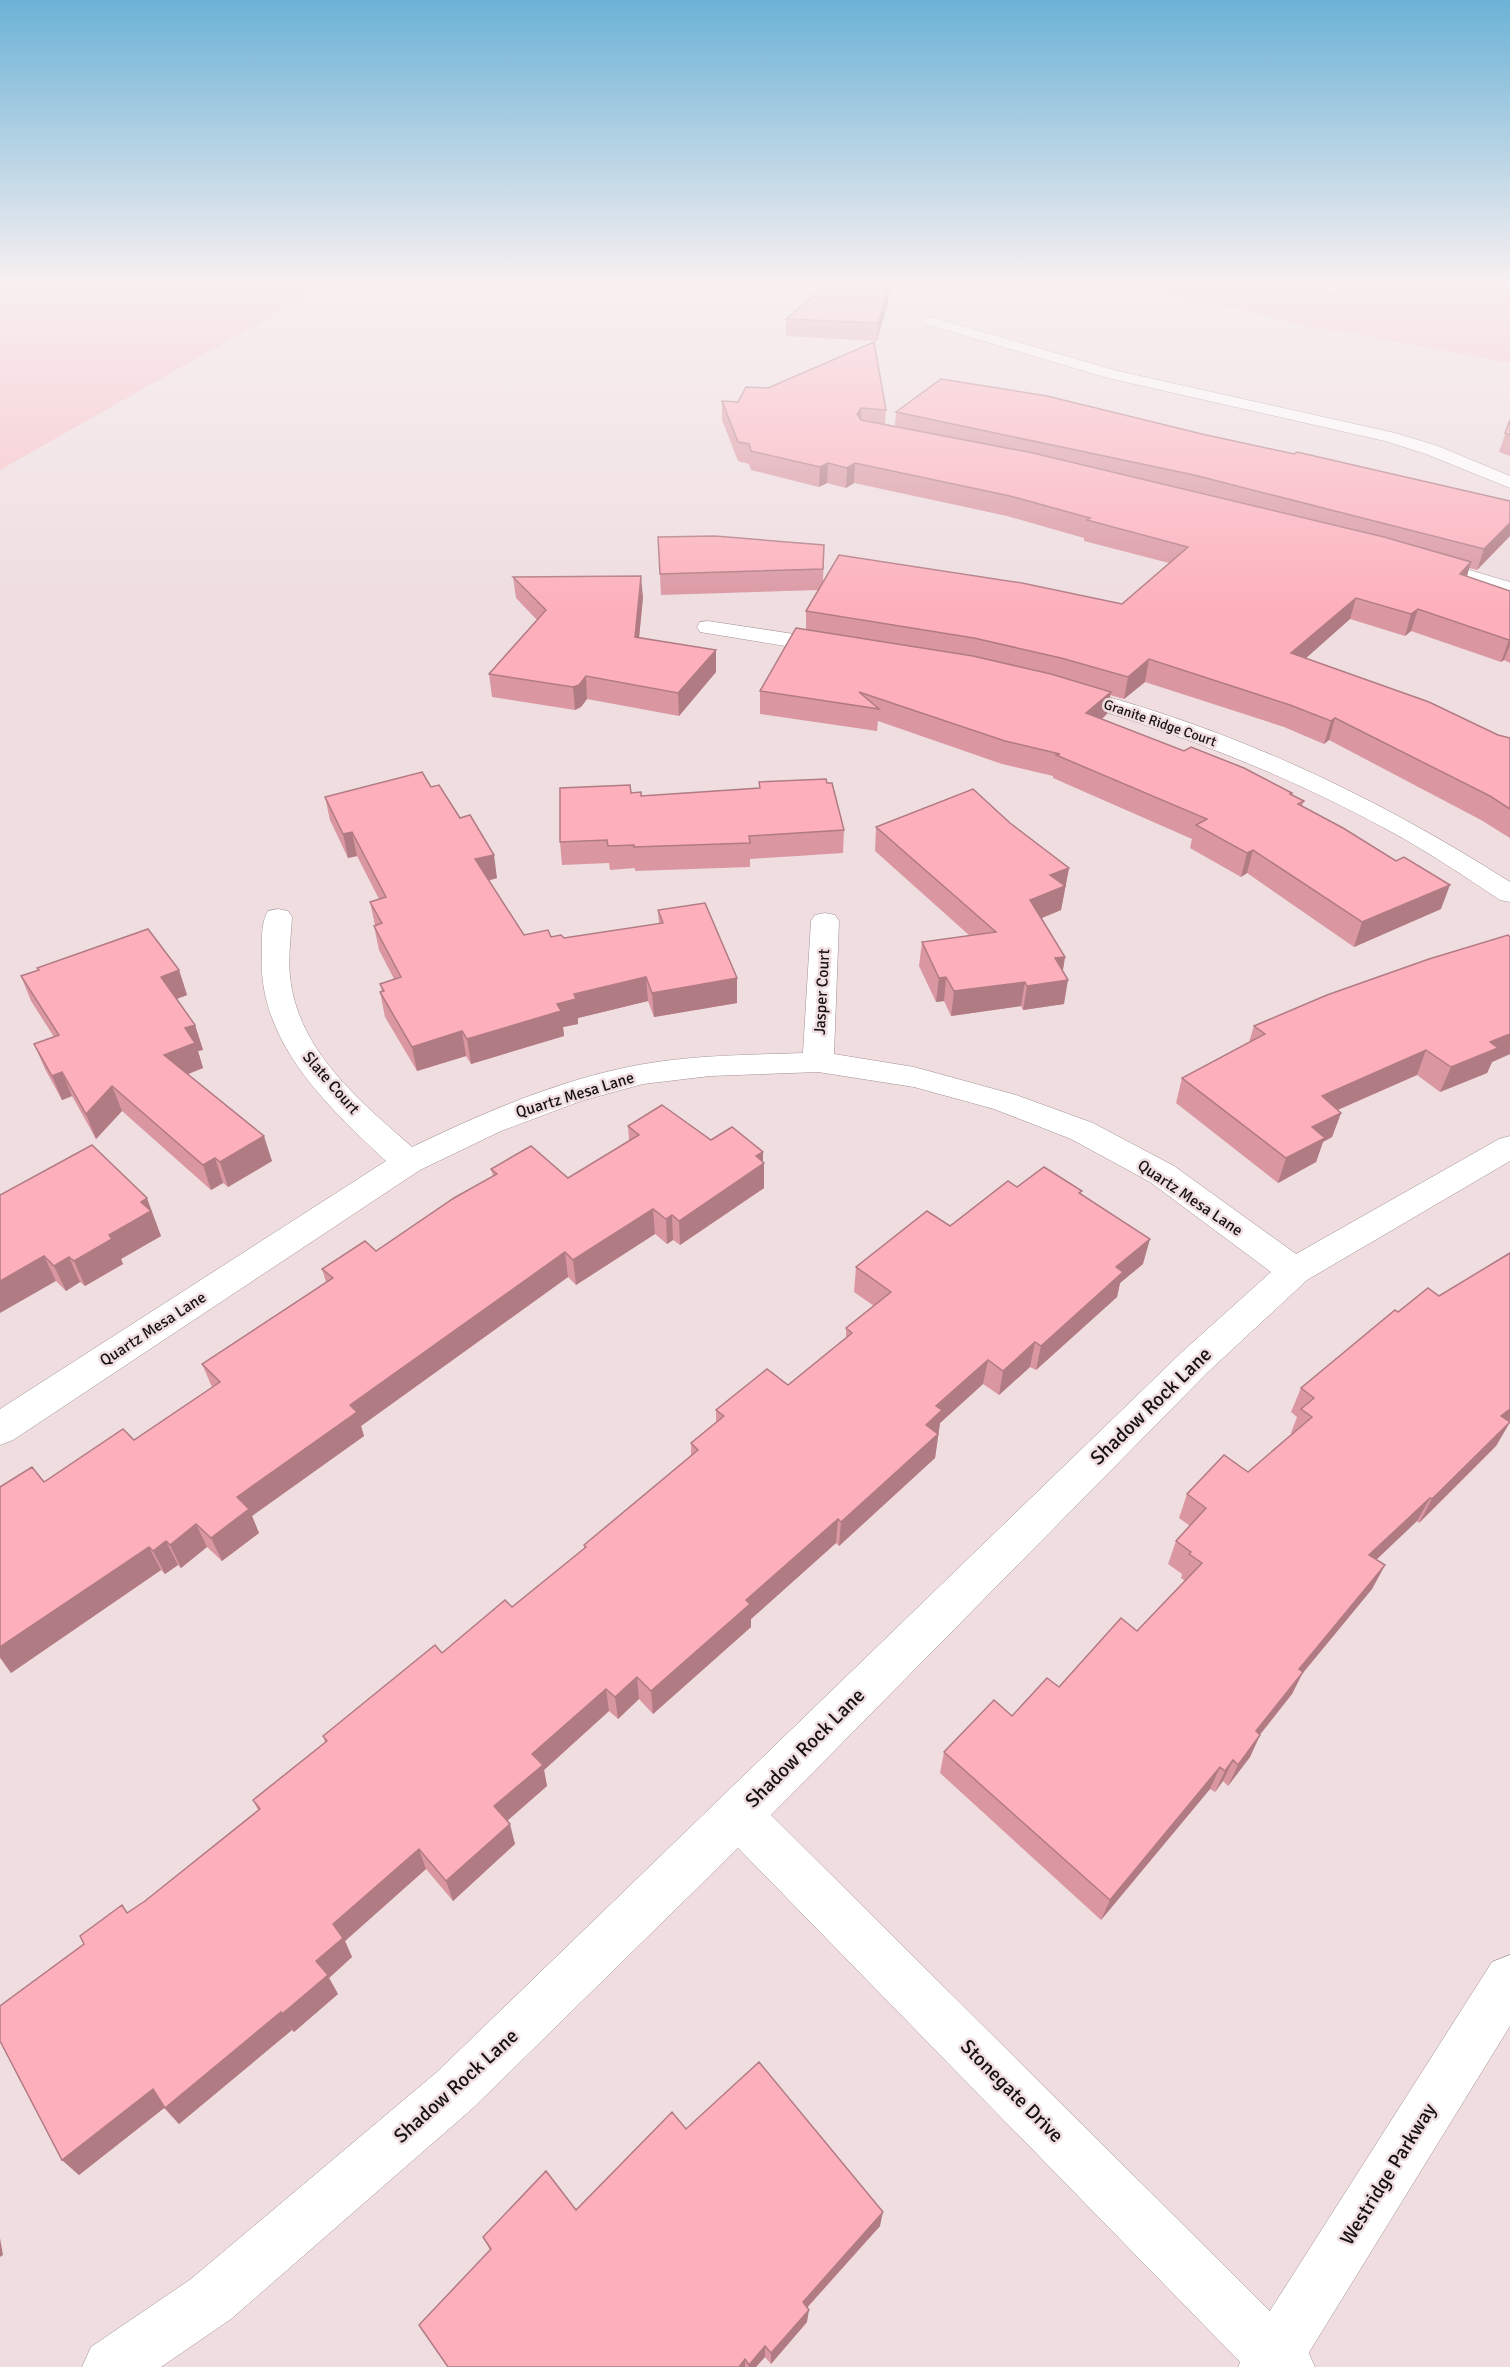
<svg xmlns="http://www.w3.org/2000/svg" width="1510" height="2367" font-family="Signika,sans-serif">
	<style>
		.green { fill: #f7c0c7 }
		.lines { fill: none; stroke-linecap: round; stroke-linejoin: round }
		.minor-casing { stroke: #a39294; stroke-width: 1 }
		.tertiary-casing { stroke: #a39294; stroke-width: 1 }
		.minor { fill: #fff; fill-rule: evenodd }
		.tertiary { fill: #fff; fill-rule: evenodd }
		.wall { fill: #da97a2 }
		.shaded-wall { fill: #b17b84 }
		.building { fill: #fdb0bc; stroke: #b17b84; stroke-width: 1.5 }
		.labels { text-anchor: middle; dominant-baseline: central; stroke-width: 5; stroke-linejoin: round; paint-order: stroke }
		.far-street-label { font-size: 14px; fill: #171212; stroke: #efdde0 }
		.street-label { font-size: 16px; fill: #171212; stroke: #efdde0 }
		.near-street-label { font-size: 20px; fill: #171212; stroke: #efdde0 }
	</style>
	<rect width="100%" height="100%" fill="#efdde0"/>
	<path class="green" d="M 0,279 L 336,279 L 0,470 Z
		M 1085,279 L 1195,279 L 1233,283 L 1257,280 L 1328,290 L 1510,284 L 1510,363 L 1352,333 L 1308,327 L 1252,312 Z"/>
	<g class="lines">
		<g class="minor-casing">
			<path id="minor" d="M 931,317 L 1118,371 L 1395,433 L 1438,446 L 1510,476 L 1510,488 L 1426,454 L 1385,441 L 1108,378 L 926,324 L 924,321 L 926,318 Z
				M 1425,557 L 1510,582 L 1510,594 L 1418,567 L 1415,563 L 1418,559 Z
				M 708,621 L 834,640 L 842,642 L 845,647 L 842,652 L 834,654 L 700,632 L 697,627 L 700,622 Z
				M 1067,686 C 1225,725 1374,795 1510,882 L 1510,902 L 1500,900 C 1464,876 1427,851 1388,830 C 1284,773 1173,731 1059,698 L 1056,693 L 1059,688 Z
				M 278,909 L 288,911 L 292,917 C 291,937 288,957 290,977 C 298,1051 360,1101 412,1147 C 485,1112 563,1078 644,1064 C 696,1055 750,1055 803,1053 L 811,921 L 815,915 L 825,913 L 835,915 L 839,921 L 834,1054 L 914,1067 L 1016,1095 L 1093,1123 L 1174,1166 L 1296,1254 L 1499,1139 L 1510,1136 L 1510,1161 L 1307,1280 L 1208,1372 L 771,1815 L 1306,2347 L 1315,2367 L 1245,2367 L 738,1848 L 473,2108 L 231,2319 L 161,2367 L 82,2367 L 91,2347 L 191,2279 L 437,2072 L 1182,1352 L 1271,1272 L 1150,1182 L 1071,1139 L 994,1109 L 914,1087 L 818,1072 L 710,1076 L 643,1084 L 581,1101 L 501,1131 L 420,1170 L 13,1440 L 0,1445 L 0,1409 L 386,1161 C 326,1105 256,1040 262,951 C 262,939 261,922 268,911 Z"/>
		</g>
		<g class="tertiary-casing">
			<path id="tertiary" d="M 1510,1955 L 1510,2026 L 1300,2367 L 1238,2367 L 1247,2347 L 1492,1962 Z"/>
		</g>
		<use href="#minor" class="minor"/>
		<use href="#tertiary" class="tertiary"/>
	</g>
	<path class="wall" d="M 889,286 L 888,303 L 877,341 L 786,336 L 786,319 Z
		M 746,387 L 886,410 L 885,425 L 895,426 L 896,412 L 1202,434 L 1510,501 L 1510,536 L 1477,570 L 1469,568 L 1467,576 L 1510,591 L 1510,663 L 1504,660 L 1501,662 L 1411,631 L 1405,636 L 1350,619 L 1305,658 L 1498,735 L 1510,738 L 1510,838 L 1481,820 L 1329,740 L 1324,744 L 1284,727 L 1145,682 L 1124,699 L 1110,695 L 1107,714 L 1102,719 L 1291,795 L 1304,801 L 1302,806 L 1441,909 L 1354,947 L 1247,873 L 1241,877 L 1190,848 L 1192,839 L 1053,778 L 1053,776 L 1002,764 L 878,721 L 877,731 L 760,714 L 760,691 L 806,630 L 806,611 L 819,590 L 661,595 L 658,537 L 824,545 L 823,583 L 1122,604 L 1169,563 L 1084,541 L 1084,538 L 1007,516 L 854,483 L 846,488 L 827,483 L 819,487 L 751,470 L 749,464 L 738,461 L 722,420 L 722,401 L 738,402 Z
		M 1510,420 L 1510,456 L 1499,452 Z
		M 513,577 L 643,597 L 639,637 L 716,672 L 679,716 L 587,699 L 581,707 L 575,710 L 492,697 L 489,674 L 537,620 L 516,598 Z
		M 759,782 L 844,830 L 843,853 L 750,859 L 750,867 L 635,871 L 635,868 L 610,870 L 609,863 L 562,865 L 560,842 L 631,793 L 641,796 L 759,789 Z
		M 431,787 L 497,878 L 488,881 L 524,935 L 564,938 L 659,924 L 658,910 L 737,978 L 737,1003 L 654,1017 L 648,1001 L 578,1018 L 578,1024 L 563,1027 L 564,1036 L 471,1064 L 466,1056 L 417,1071 L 385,1017 L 380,992 L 382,992 L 380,984 L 394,979 L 379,950 L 374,926 L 375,925 L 370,902 L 379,899 L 357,856 L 348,858 L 330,820 L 325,797 Z
		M 1010,823 L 1069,868 L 1061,910 L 1042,918 L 1065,957 L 1063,970 L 1064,1004 L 1023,1010 L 1021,1006 L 951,1016 L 944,1001 L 936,1002 L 919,966 L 922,942 L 970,936 L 875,851 L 876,827 Z
		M 1510,937 L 1510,1054 L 1492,1062 L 1487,1073 L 1440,1092 L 1417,1075 L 1338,1110 L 1341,1113 L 1332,1137 L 1323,1142 L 1316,1162 L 1278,1183 L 1176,1103 L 1182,1078 L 1249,1042 L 1254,1026 Z
		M 37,968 L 179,970 L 187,995 L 176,999 L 195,1025 L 203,1050 L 198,1051 L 203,1068 L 188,1074 L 272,1161 L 228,1187 L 223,1183 L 211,1190 L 122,1111 L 96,1139 L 72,1096 L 62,1100 L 45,1069 L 34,1044 L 54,1037 L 31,1001 L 21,976 L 38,971 Z
		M 628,1126 L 711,1140 L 763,1152 L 763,1162 L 764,1163 L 764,1188 L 680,1245 L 673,1240 L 667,1244 L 655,1234 L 576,1285 L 568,1277 L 361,1426 L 364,1436 L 252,1516 L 259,1533 L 222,1561 L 207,1547 L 181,1568 L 178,1565 L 165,1574 L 161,1570 L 11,1673 L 0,1658 L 0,1487 L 44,1482 L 134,1440 L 212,1387 L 202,1364 L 326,1282 L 322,1269 L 376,1251 L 493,1176 L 491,1169 L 568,1178 L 629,1140 Z
		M 1017,1187 L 1081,1195 L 1143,1264 L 1120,1283 L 1117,1297 L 1036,1370 L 1030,1367 L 999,1395 L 983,1384 L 940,1423 L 935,1458 L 839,1546 L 836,1543 L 751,1619 L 751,1627 L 653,1714 L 639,1699 L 618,1719 L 609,1711 L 544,1770 L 547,1786 L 507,1821 L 515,1844 L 453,1901 L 426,1869 L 345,1941 L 352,1957 L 329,1978 L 338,1994 L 294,2032 L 292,2030 L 179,2124 L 164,2108 L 79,2175 L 62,2160 L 84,1944 L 145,1901 L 258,1810 L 253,1800 L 325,1742 L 323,1736 L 442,1653 L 512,1607 L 585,1549 L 584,1545 L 691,1455 L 691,1443 L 716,1422 L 716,1410 L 788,1385 L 846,1339 L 846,1328 L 874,1306 L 854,1292 L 856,1267 L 950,1226 Z
		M 0,1195 L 157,1223 L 156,1224 L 161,1236 L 121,1259 L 123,1264 L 85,1286 L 80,1282 L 66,1291 L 56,1281 Z
		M 1301,1388 L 1510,1422 L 1496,1446 L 1419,1523 L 1417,1521 L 1376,1560 L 1385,1565 L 1372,1589 L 1302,1674 L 1292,1694 L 1260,1735 L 1250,1757 L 1228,1786 L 1223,1781 L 1215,1792 L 1210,1789 L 1101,1920 L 940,1773 L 944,1752 L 1012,1716 L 1059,1687 L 1137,1631 L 1185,1581 L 1181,1578 L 1182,1574 L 1168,1564 L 1176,1541 L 1190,1526 L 1179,1518 L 1187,1494 L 1248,1472 L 1292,1434 L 1291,1433 L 1297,1417 L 1291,1412 Z
		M 686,2129 L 880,2226 L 807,2308 L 807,2322 L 771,2364 L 765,2357 L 756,2367 L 448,2367 L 490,2250 L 483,2237 L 576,2210 Z"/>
	<path class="shaded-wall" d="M 889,286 L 888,303 L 877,341 L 878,323 Z
		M 861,408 L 861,427 L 857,414 Z
		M 828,463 L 827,483 L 819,487 L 820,467 Z
		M 855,463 L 854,483 L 846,488 L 847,468 Z
		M 1510,523 L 1510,536 L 1477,570 L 1484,549 Z
		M 1471,562 L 1465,583 L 1460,574 Z
		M 641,576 L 643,597 L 637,659 L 635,637 Z
		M 1356,598 L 1350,619 L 1286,676 L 1291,653 Z
		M 1418,609 L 1411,631 L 1405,636 L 1411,614 Z
		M 1509,640 L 1510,640 L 1510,645 L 1504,660 L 1501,662 Z
		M 716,650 L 716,672 L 679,716 L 678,693 Z
		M 1149,659 L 1145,682 L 1124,699 L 1128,677 Z
		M 586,676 L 587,699 L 581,707 L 575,710 L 573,687 Z
		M 1111,692 L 1107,714 L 1083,735 L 1086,713 Z
		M 1335,718 L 1329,740 L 1324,744 L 1331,721 Z
		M 352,832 L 357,856 L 348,858 L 343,834 Z
		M 1253,850 L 1247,873 L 1241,877 L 1247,853 Z
		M 494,855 L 497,878 L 478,883 L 475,859 Z
		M 1069,868 L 1061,910 L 1027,924 L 1030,900 L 1050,875 Z
		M 1450,885 L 1441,909 L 1354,947 L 1362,922 Z
		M 1065,957 L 1061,981 L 1068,980 L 1064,1004 L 1023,1010 L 1027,986 L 1055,958 Z
		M 179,970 L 187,995 L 169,1002 L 161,977 Z
		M 646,977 L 648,1001 L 578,1018 L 578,1024 L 563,1027 L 564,1036 L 471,1064 L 467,1039 L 574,994 Z
		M 946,977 L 944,1001 L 936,1002 L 939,978 Z
		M 737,978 L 737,1003 L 654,1017 L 652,993 Z
		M 1025,982 L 1021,1006 L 951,1016 L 954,991 Z
		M 195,1025 L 203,1050 L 198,1051 L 203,1068 L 173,1080 L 164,1055 L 185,1028 Z
		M 462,1031 L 466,1056 L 417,1071 L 412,1047 Z
		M 1510,1034 L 1510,1054 L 1492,1062 L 1487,1073 L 1440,1092 L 1451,1067 L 1490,1042 Z
		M 1426,1050 L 1417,1075 L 1314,1120 L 1322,1096 Z
		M 62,1072 L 72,1096 L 62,1100 L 52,1076 Z
		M 112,1086 L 122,1111 L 96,1139 L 86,1114 Z
		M 1341,1113 L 1332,1137 L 1323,1142 L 1316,1162 L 1278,1183 L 1286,1158 L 1312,1127 Z
		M 264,1136 L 272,1161 L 228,1187 L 220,1162 Z
		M 763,1152 L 763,1164 L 764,1163 L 764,1188 L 680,1245 L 679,1221 L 756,1156 Z
		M 215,1158 L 223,1183 L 211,1190 L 203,1165 Z
		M 147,1198 L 161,1236 L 121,1259 L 123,1264 L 85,1286 L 74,1261 L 109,1235 L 141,1202 Z
		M 653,1209 L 655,1234 L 576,1285 L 573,1260 Z
		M 672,1215 L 673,1240 L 667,1244 L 666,1219 Z
		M 1150,1239 L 1143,1264 L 1120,1283 L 1117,1297 L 1036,1370 L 1041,1346 L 1116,1267 Z
		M 565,1252 L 568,1277 L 361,1426 L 364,1436 L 252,1516 L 259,1533 L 222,1561 L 211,1538 L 237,1497 L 350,1405 Z
		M 44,1256 L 56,1281 L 0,1313 L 0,1281 Z
		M 69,1257 L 80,1282 L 66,1291 L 54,1266 Z
		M 1035,1342 L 1030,1367 L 999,1395 L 1003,1371 Z
		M 988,1360 L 983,1384 L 940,1423 L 935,1458 L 839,1546 L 841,1522 L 926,1425 L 936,1406 Z
		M 1510,1409 L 1510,1422 L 1488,1440 L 1501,1416 Z
		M 1510,1422 L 1496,1446 L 1419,1523 L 1432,1499 Z
		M 1430,1498 L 1417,1521 L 1357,1578 L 1369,1555 Z
		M 838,1519 L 836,1543 L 751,1619 L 751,1627 L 653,1714 L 651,1691 L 746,1600 Z
		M 196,1524 L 207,1547 L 181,1568 L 170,1545 Z
		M 166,1541 L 178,1565 L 165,1574 L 153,1551 Z
		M 149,1547 L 161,1570 L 11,1673 L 0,1657 L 0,1647 Z
		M 1385,1565 L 1372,1589 L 1302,1674 L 1292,1694 L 1245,1753 L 1256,1731 L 1299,1669 Z
		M 637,1677 L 639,1699 L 618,1719 L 615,1697 Z
		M 606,1689 L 609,1711 L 544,1770 L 547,1786 L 500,1827 L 494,1806 L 532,1754 Z
		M 1260,1735 L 1250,1757 L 1228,1786 L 1238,1765 Z
		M 1233,1760 L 1223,1781 L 1215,1792 L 1225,1771 Z
		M 1220,1767 L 1210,1789 L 1101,1920 L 1110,1900 Z
		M 510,1824 L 515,1844 L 453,1901 L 446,1881 Z
		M 419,1849 L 426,1869 L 345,1941 L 352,1957 L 329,1978 L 338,1994 L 294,2032 L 282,2014 L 316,1961 L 333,1924 Z
		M 281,2012 L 292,2030 L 179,2124 L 165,2108 Z
		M 153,2089 L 168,2105 L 79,2175 L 62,2160 Z
		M 883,2212 L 880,2226 L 801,2314 L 803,2302 Z
		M 0,2238 L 3,2255 L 0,2257 Z
		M 809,2310 L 807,2322 L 771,2364 L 771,2353 Z
		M 765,2346 L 765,2357 L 756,2367 L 749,2367 L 749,2365 Z
		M 745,2359 L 745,2367 L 739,2367 Z"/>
	<path class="building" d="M 833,280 L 889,286 L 878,323 L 786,319 Z
		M 874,342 L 886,410 L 861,408 L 857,414 L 861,420 L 1033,453 L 1384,537 L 1471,562 L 1460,574 L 1510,591 L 1510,640 L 1509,640 L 1418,609 L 1411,614 L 1356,598 L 1291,653 L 1429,702 L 1498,735 L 1510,738 L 1510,809 L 1490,796 L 1335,718 L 1331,721 L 1290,705 L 1149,659 L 1128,677 L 1061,658 L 974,638 L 806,611 L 839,555 L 1022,583 L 1122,604 L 1188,547 L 1087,520 L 1090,518 L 1010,496 L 855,463 L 847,468 L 828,463 L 820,467 L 751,451 L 749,444 L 738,442 L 722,401 L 738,402 L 746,387 L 768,388 Z
		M 941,379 L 1047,396 L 1202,434 L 1294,454 L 1297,452 L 1510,501 L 1510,523 L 1484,549 L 1194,475 L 896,412 Z
		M 1510,420 L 1510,435 L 1505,433 Z
		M 715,536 L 824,545 L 823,569 L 660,574 L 658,537 Z
		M 641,576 L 635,637 L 716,650 L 678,693 L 586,676 L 579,685 L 573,687 L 489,674 L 546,610 L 513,577 Z
		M 796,628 L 973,656 L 1051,674 L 1111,692 L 1086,713 L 1184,751 L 1191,747 L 1244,768 L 1292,793 L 1290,794 L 1304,801 L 1298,804 L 1343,828 L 1396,861 L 1404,857 L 1450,885 L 1362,922 L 1253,850 L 1247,853 L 1196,825 L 1207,819 L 1056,755 L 1060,754 L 1005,741 L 859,692 L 879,709 L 760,691 Z
		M 422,772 L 431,787 L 439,785 L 460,818 L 470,815 L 494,855 L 475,859 L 524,935 L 548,930 L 551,937 L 561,935 L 564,938 L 663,923 L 658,910 L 705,903 L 737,978 L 652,993 L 646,977 L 574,994 L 576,999 L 557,1004 L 561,1011 L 467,1039 L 462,1031 L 412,1047 L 380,992 L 384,991 L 380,984 L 401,977 L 374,926 L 382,923 L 370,902 L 386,897 L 352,832 L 343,834 L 325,797 Z
		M 826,779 L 827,783 L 832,783 L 844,830 L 749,836 L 750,843 L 634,847 L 634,845 L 608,846 L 607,840 L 560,842 L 560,788 L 630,785 L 631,793 L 641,792 L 641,796 L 760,788 L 759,782 Z
		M 973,789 L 1010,823 L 1069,868 L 1050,875 L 1065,886 L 1030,900 L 1065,957 L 1055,958 L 1068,980 L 1027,986 L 1025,982 L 954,991 L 946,977 L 939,978 L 922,942 L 996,932 L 876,827 Z
		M 148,929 L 179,970 L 161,977 L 195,1025 L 185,1028 L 195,1043 L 164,1055 L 264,1136 L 220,1162 L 215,1158 L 203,1165 L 112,1086 L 86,1114 L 62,1072 L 52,1076 L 34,1044 L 59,1035 L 21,976 L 39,970 L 37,968 Z
		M 1508,935 L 1510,937 L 1510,1034 L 1490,1042 L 1498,1048 L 1451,1067 L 1426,1050 L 1322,1096 L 1341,1113 L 1312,1127 L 1325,1138 L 1286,1158 L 1182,1078 L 1265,1034 L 1254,1026 L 1327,995 L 1429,959 Z
		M 662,1105 L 711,1140 L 732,1127 L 763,1152 L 756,1156 L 764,1163 L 679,1221 L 672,1215 L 666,1219 L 653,1209 L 573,1260 L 565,1252 L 350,1405 L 357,1412 L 237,1497 L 249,1509 L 211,1538 L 196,1524 L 170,1545 L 166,1541 L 153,1551 L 149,1547 L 0,1647 L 0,1487 L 32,1467 L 44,1482 L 123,1429 L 134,1440 L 220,1382 L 202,1364 L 333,1278 L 322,1269 L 365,1241 L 376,1251 L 454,1198 L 497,1174 L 491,1169 L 531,1146 L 568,1178 L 639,1135 L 628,1126 Z
		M 92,1145 L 147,1198 L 141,1202 L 151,1211 L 109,1235 L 112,1239 L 74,1261 L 69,1257 L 54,1266 L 44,1256 L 0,1281 L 0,1195 Z
		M 1044,1167 L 1082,1191 L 1079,1193 L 1150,1239 L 1116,1267 L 1123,1272 L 1041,1346 L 1035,1342 L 1003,1371 L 988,1360 L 936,1406 L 942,1410 L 926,1425 L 938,1434 L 841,1522 L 838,1519 L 746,1600 L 750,1604 L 651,1691 L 637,1677 L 615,1697 L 606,1689 L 532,1754 L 543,1765 L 494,1806 L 510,1824 L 446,1881 L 419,1849 L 333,1924 L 343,1938 L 316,1961 L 328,1975 L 282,2014 L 281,2012 L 165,2108 L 153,2089 L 62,2160 L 0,2041 L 0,2006 L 84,1944 L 80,1936 L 122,1905 L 127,1913 L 145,1901 L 260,1809 L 253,1800 L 327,1741 L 323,1736 L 435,1645 L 442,1653 L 505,1600 L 512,1607 L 586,1547 L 584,1545 L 698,1450 L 691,1443 L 724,1416 L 716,1410 L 767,1369 L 788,1385 L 852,1333 L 846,1328 L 891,1292 L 856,1267 L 927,1211 L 950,1226 L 1008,1181 L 1017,1187 Z
		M 1510,1253 L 1510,1409 L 1501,1416 L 1510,1422 L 1432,1499 L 1430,1498 L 1369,1555 L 1385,1565 L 1299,1669 L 1303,1672 L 1256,1731 L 1260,1735 L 1238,1765 L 1233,1760 L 1225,1771 L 1220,1767 L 1110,1900 L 944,1752 L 994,1700 L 1012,1716 L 1047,1678 L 1059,1687 L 1121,1618 L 1137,1631 L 1202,1563 L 1189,1554 L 1191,1552 L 1176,1541 L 1206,1508 L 1187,1494 L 1224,1455 L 1248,1472 L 1312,1417 L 1301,1409 L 1314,1398 L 1301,1388 L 1395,1310 L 1398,1312 L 1428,1288 L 1439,1296 Z
		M 759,2062 L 883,2212 L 803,2302 L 809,2310 L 771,2353 L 765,2346 L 749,2365 L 745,2359 L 739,2367 L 448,2367 L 419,2325 L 491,2249 L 483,2237 L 546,2171 L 576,2210 L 672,2112 L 686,2129 Z"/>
	<linearGradient id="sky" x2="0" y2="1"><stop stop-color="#6bb2d6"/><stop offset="0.46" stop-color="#f8f0f1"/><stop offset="1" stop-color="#f8f0f1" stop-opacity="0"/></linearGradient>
	<rect width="1510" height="611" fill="url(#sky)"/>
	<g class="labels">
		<g class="far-street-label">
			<text transform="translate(1160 723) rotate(19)">Granite Ridge Court</text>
		</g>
		<g class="street-label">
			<text transform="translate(822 992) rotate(-87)">Jasper Court</text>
			<text transform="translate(331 1083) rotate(49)">Slate Court</text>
			<text transform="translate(575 1095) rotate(-17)">Quartz Mesa Lane</text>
			<text transform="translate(1190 1198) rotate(34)">Quartz Mesa Lane</text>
			<text transform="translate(153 1329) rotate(-33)">Quartz Mesa Lane</text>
		</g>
		<g class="near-street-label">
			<text transform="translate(1151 1406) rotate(-44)">Shadow Rock Lane</text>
			<text transform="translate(805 1748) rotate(-45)">Shadow Rock Lane</text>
			<text transform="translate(456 2086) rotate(-42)">Shadow Rock Lane</text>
			<text transform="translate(1012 2091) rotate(45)">Stonegate Drive</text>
			<text transform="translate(1388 2174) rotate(-58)">Westridge Parkway</text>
		</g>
	</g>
</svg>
